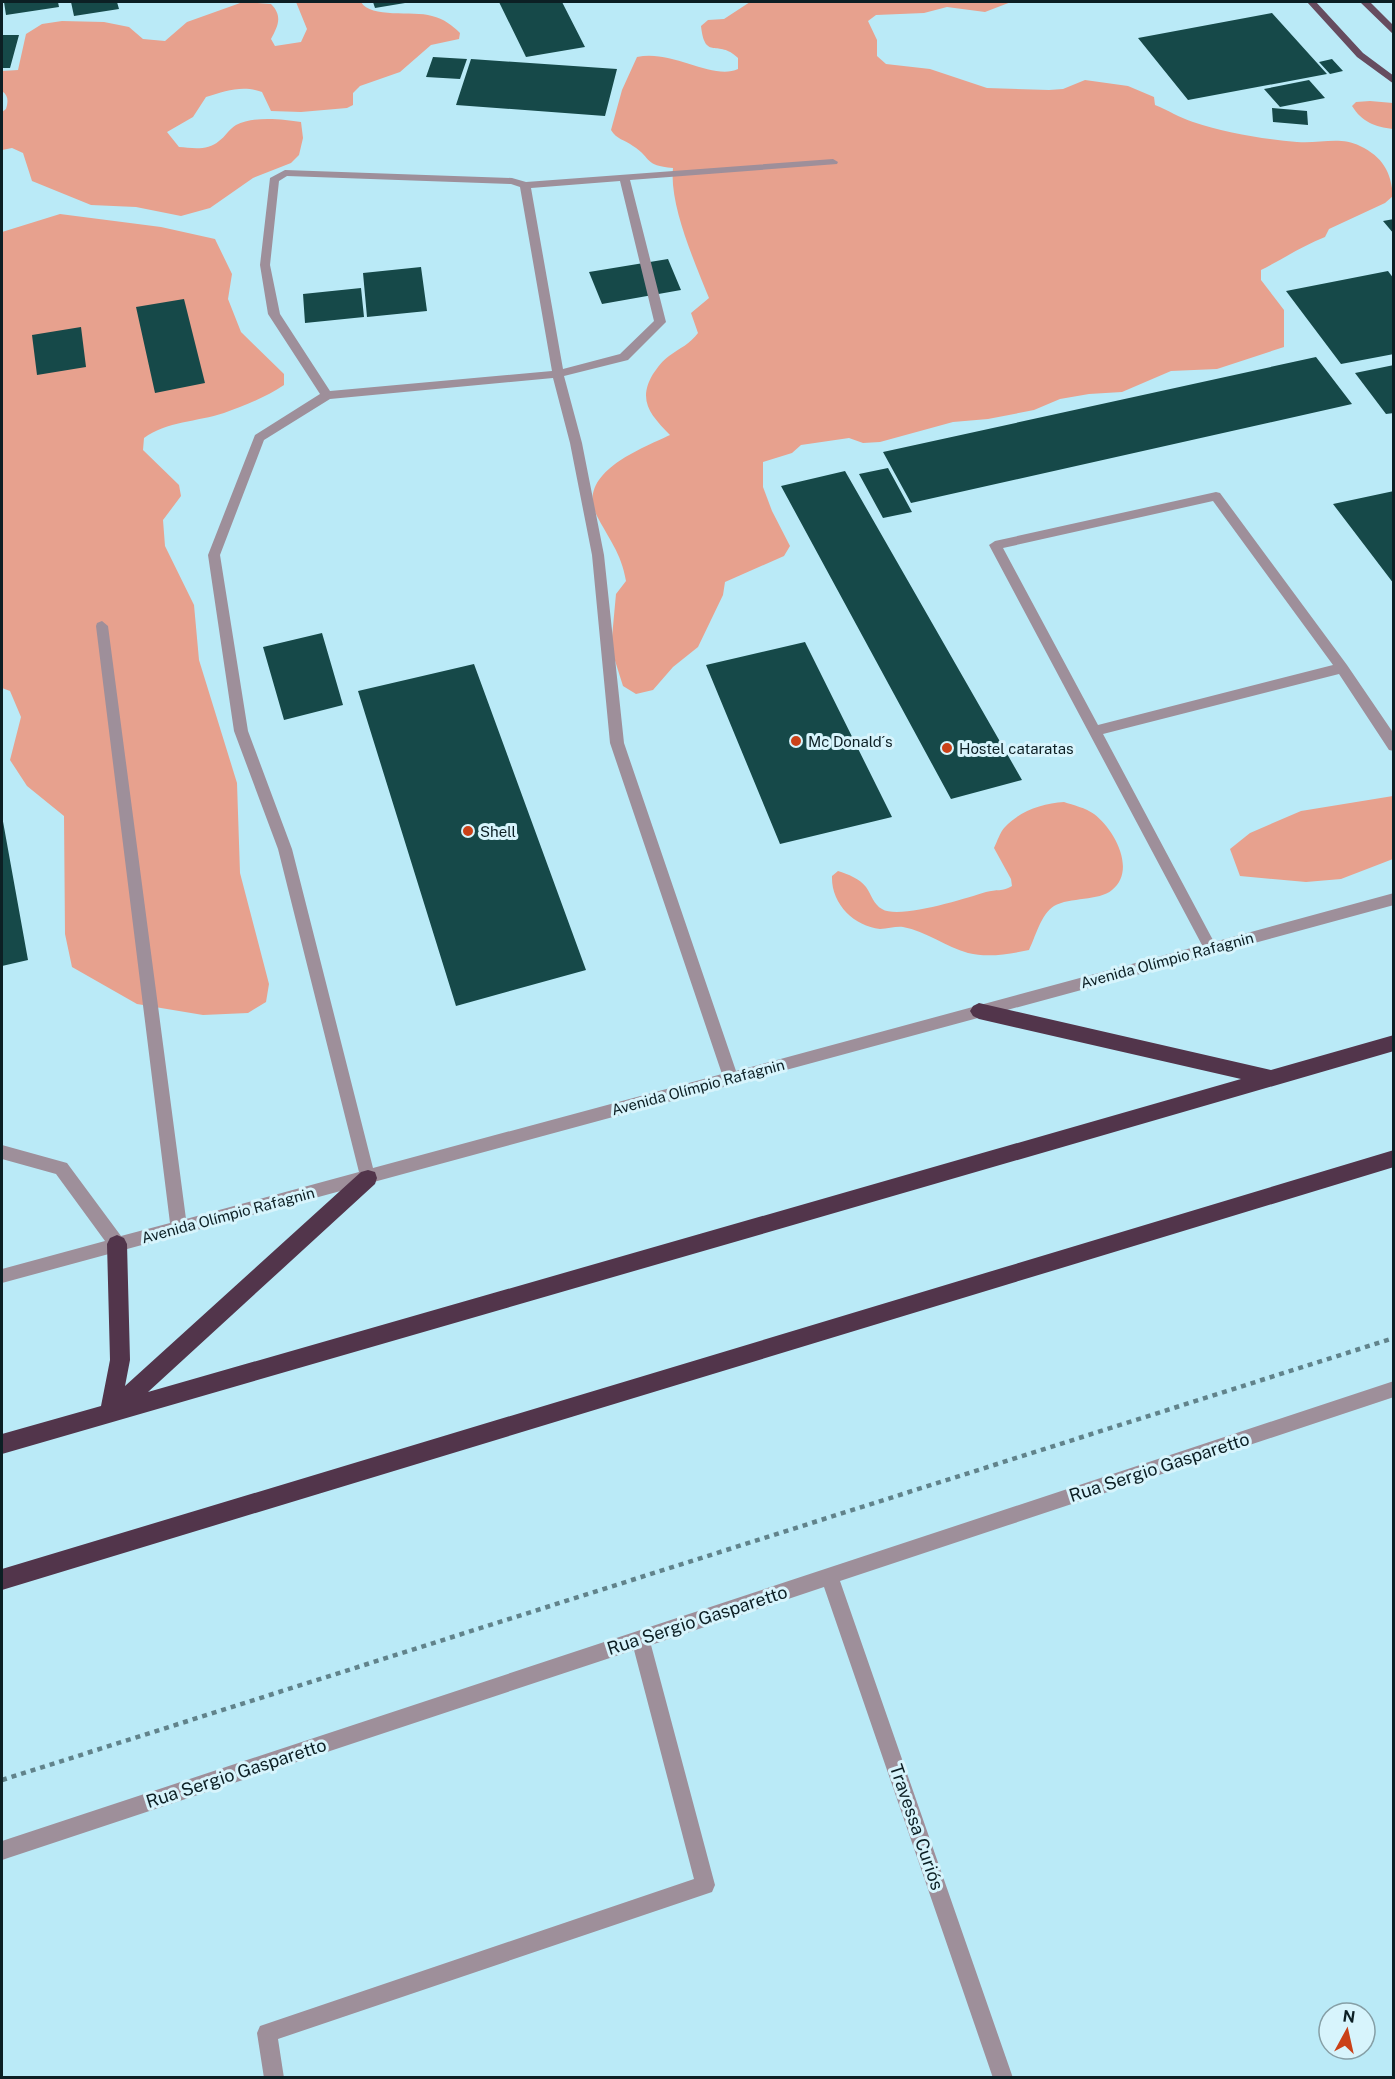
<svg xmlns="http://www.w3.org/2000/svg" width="1395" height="2079" font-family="'Public Sans',sans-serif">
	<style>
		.green { fill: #e7a18e }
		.building { fill: #164949 }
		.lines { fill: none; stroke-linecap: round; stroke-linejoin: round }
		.path { stroke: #61838b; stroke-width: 4.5; stroke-dasharray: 5 5; stroke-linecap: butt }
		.minor { fill: #9e8f9a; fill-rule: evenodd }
		.major { fill: #664c5f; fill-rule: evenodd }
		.highway { fill: #52354b; fill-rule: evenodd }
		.poi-dot { fill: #ca4118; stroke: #d7f4fc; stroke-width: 2 }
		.labels { text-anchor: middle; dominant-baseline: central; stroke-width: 6; stroke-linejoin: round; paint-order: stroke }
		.poi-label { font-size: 15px; fill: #0c1f24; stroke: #d7f4fc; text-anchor: start }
		.street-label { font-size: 15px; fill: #0c1f24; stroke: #d7f4fc }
		.near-street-label { font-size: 18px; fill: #0c1f24; stroke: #d7f4fc }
	</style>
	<rect width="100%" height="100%" fill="#baeaf7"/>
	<path class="green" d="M 243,2 L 271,4 C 283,16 278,26 271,39 L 275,46 L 301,42 L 307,29 L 296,2 L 361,2 C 371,19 412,10 432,16 C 444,19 452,25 460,33 L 459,39 L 431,45 L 400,72 L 360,86 L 353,93 L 353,105 L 347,108 L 301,112 L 271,111 L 262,92 C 242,85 226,91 206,97 L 193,117 L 167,132 L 179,147 C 192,148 208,151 219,141 C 225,137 229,129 236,125 C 253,116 282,119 301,122 L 303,138 L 299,155 L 291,163 L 253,178 L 210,208 L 181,216 L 136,207 L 91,205 L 32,181 L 23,153 L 12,148 L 2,150 L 2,112 L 6,109 C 8,102 9,96 2,91 L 2,71 L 18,70 L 26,34 L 42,24 L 62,21 L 104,22 L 129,27 L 143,39 L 165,41 L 187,22 Z
		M 750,2 L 1011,2 L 985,12 L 947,7 L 924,13 L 876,15 L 868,21 L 877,40 L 877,56 L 886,64 L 930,69 L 987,88 L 1049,90 L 1063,89 L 1085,80 L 1128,86 L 1154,97 L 1155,105 C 1168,110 1180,118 1193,122 C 1226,133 1263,139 1297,142 C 1319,144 1340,136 1360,146 C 1383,157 1391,172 1393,196 L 1385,203 L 1329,229 L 1325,237 C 1302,246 1283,259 1261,270 L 1261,280 L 1284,310 L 1284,347 L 1217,369 L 1171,371 L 1122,392 L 1089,394 L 1060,399 L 1034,410 L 988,419 L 953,422 L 880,442 L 863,443 L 849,438 L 801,445 L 792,453 L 763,462 L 763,487 L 772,511 L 790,546 L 784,556 L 725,582 L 723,595 L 698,647 L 673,667 L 653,690 L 636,694 L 623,686 L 611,648 L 616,594 L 626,581 C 621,552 609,540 596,514 C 577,472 643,448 670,435 C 651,415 637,401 653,374 C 658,367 662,361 669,356 C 680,348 690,344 698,333 L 691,313 L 709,298 C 695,263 669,205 673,168 C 643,165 653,159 633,146 C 624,139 617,140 611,130 L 622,90 L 637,57 C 672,49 713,81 738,69 L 738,58 C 718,38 705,62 701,26 L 708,20 L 724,19 Z
		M 1370,101 L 1393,103 L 1393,129 C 1375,127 1362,122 1352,106 L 1356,102 Z
		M 60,214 L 161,227 L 215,239 L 232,274 L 228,299 L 241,332 L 284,374 L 284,385 C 266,397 244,406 224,413 C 197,422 167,421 144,438 L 143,450 L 179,485 L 181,496 L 163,520 L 165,546 L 194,605 L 199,660 L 237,783 L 240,873 L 269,984 L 266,1002 L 248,1013 L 203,1015 L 137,1004 L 72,967 L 65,934 L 64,816 L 27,786 L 10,760 L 21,717 L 10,691 L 2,688 L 2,232 Z
		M 1393,796 L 1393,859 L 1341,879 L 1306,882 L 1240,876 L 1230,849 L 1250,833 L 1301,811 Z
		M 1064,802 C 1073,805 1086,808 1094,814 C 1114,829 1137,870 1112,890 C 1099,901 1070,897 1054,906 C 1041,914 1035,938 1029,950 C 1009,954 988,958 968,953 C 946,947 926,931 903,927 C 896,926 888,929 880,929 C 854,926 831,904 832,876 L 838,871 C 848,874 860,879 866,887 C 871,894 874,905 882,909 C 899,920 966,898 986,892 C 996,889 1003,892 1012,886 L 1011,879 L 994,848 C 997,842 1000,832 1005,827 C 1020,811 1043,803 1064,802 Z"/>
	<path class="building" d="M 4,2 L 58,2 L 59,7 L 6,15 Z
		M 71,2 L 117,2 L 119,9 L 74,16 Z
		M 373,2 L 405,2 L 405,3 L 375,8 Z
		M 499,2 L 562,2 L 585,47 L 526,57 Z
		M 1272,13 L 1327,74 L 1188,100 L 1138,38 Z
		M 2,35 L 19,35 L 10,68 L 2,68 Z
		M 433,57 L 467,59 L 460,79 L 426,77 Z
		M 471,59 L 617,69 L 605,116 L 456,105 Z
		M 1332,59 L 1343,71 L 1330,74 L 1319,62 Z
		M 1309,80 L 1325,98 L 1280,107 L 1264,89 Z
		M 1272,108 L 1307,111 L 1308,125 L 1273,122 Z
		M 1394,219 L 1394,234 L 1383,221 Z
		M 668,259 L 681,290 L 602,304 L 589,272 Z
		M 421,267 L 427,311 L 367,317 L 363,273 Z
		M 1388,271 L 1394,279 L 1394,354 L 1341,364 L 1286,291 Z
		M 361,288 L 364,317 L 305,323 L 303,294 Z
		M 184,299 L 205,383 L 155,393 L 136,307 Z
		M 81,327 L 86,367 L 37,375 L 32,335 Z
		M 1316,357 L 1352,404 L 911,503 L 883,452 Z
		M 1394,365 L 1394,413 L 1386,414 L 1355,373 Z
		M 888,468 L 912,512 L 883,518 L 859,474 Z
		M 845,471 L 1022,780 L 951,799 L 781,486 Z
		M 1394,491 L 1394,584 L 1333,504 Z
		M 322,633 L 343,705 L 284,720 L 263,647 Z
		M 805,642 L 892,817 L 780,844 L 706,665 Z
		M 474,664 L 586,970 L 456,1006 L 358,691 Z
		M 2,816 L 28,960 L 2,966 Z"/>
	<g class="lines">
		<path class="path" d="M 2,1780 L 1394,1338"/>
		<path class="minor" d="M 833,159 L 838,162 L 837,164 L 630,180 L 666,322 L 628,360 L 564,376 L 582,443 L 604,555 L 624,743 L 736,1071 L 1202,945 L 989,545 L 995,541 L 1216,492 L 1220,493 L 1347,665 L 1394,734 L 1394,751 L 1389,750 L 1339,674 L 1103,734 L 1214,942 L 1394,893 L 1394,905 L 2,1283 L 2,1269 L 105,1241 L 56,1174 L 2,1159 L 2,1145 L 67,1163 L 121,1236 L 170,1223 L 96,626 L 97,623 L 102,621 L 108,626 L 186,1219 L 359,1172 L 278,849 L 234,731 L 208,555 L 255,435 L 320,394 L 268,314 L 260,265 L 270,178 L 285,170 L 512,178 L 526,182 ZM 287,176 L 511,184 L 520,187 L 552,371 L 330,391 L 280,314 L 270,265 L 279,181 ZM 620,181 L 654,321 L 620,354 L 563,369 L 531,188 ZM 553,378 L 570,443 L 592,555 L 610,743 L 722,1074 L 373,1168 L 292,849 L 248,731 L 220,555 L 264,440 L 330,399 ZM 1213,501 L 1333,665 L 1098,725 L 1003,548 Z
			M 1394,1381 L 1394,1397 L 840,1581 L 1013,2078 L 993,2078 L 824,1587 L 651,1645 L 715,1885 L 712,1892 L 278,2039 L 284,2078 L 264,2078 L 257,2033 L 260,2026 L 694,1879 L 634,1650 L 2,1860 L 2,1841 Z"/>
		<path class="major" d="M 1307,2 L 1316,2 L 1363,53 L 1394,76 L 1394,84 L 1357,57 Z
			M 1360,2 L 1370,2 L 1394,26 L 1394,35 Z"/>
		<path class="highway" d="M 979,1003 L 1271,1070 L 1394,1035 L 1394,1051 L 2,1454 L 2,1434 L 101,1406 L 110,1360 L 107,1244 L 110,1238 L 117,1235 L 124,1238 L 127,1244 L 130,1360 L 125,1386 L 361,1172 L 368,1170 L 375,1172 L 377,1178 L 375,1184 L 148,1392 L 1241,1079 L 979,1019 L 973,1016 L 970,1011 L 973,1006 Z
			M 1394,1150 L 1394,1167 L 2,1590 L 2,1569 Z"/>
	</g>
	<g class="poi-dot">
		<circle cx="796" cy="741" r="6"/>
		<circle cx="947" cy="748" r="6"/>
		<circle cx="468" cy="831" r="6"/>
	</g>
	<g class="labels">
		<g class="poi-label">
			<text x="808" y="741">Mc Donald´s</text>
			<text x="959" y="748">Hostel cataratas</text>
			<text x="480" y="831">Shell</text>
		</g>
		<g class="street-label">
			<text transform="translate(1167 960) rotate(-15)">Avenida Olímpio Rafagnin</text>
			<text transform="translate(698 1087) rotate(-15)">Avenida Olímpio Rafagnin</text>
			<text transform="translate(228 1215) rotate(-15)">Avenida Olímpio Rafagnin</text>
		</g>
		<g class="near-street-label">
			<text transform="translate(1159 1467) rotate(-18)">Rua Sergio Gasparetto</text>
			<text transform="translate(697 1620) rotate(-18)">Rua Sergio Gasparetto</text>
			<text transform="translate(236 1773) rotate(-18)">Rua Sergio Gasparetto</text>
			<text transform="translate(917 1827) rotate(71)">Travessa Curiós</text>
		</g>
	</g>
	<rect width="1395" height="2079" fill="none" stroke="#0c1f24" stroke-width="6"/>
	<g transform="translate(1347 2031) rotate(8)"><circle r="28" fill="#d7f4fc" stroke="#869fa6" stroke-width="1.5"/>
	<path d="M0-4.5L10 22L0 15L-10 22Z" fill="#ca4118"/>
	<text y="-9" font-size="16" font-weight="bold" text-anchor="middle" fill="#0c1f24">N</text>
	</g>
</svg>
